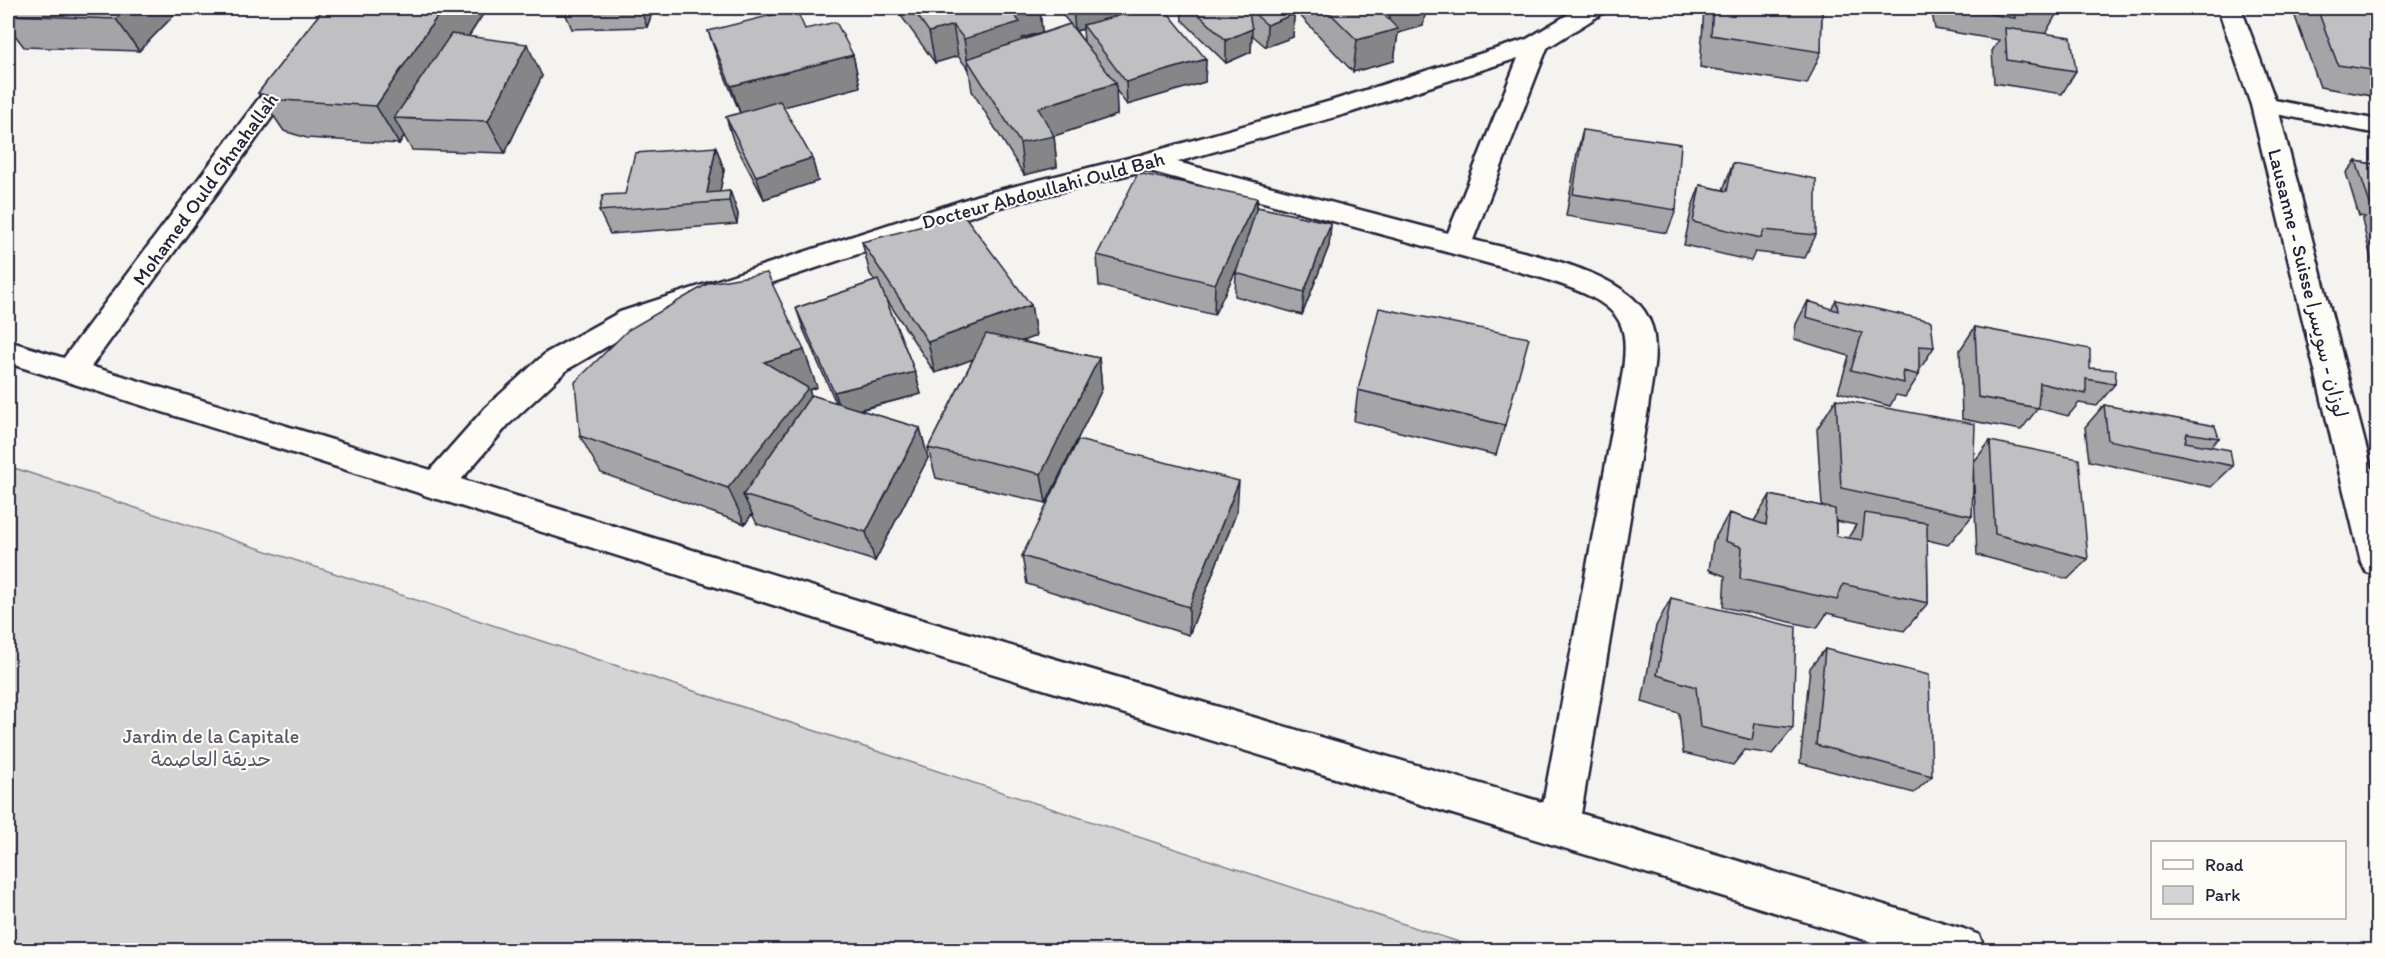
<svg xmlns="http://www.w3.org/2000/svg" width="2385" height="958" font-family="Itim,'Playpen Sans Arabic',sans-serif">
	<style>
		.green { fill: #d5d4d5; stroke: #7c7b88; stroke-width: 1.5 }
		.lines { fill: none; stroke-linecap: round; stroke-linejoin: round }
		.lane-casing { stroke: #22223b; stroke-width: 5 }
		.street-casing { stroke: #22223b; stroke-width: 5 }
		.secondary-casing { stroke: #22223b; stroke-width: 5 }
		.lane { fill: #fdfcf7; fill-rule: evenodd }
		.street { fill: #fdfcf7; fill-rule: evenodd }
		.secondary { fill: #fdfcf7; fill-rule: evenodd }
		.wall { fill: #a5a4a7; stroke: #22223b; stroke-width: 1.5; fill-rule: evenodd }
		.shaded-wall { fill: #868688; stroke: #22223b; stroke-width: 1.5 }
		.building { fill: #c0bfc2; stroke: #22223b; stroke-width: 1.5 }
		.labels { text-anchor: middle; dominant-baseline: central; stroke-width: 4.5; stroke-linejoin: round; paint-order: stroke }
		.street-label { font-size: 20px; fill: #22223b; stroke: #fdfcf7 }
		.park-label { font-size: 20px; fill: #585769; stroke: #fdfcf7 }
	</style>
	<rect width="100%" height="100%" fill="#f4f3ef"/>
	<filter id="ink" filterUnits="userSpaceOnUse"><feTurbulence type="fractalNoise" baseFrequency=".0167" numOctaves="2"/><feDisplacementMap in="SourceGraphic" scale="12" xChannelSelector="R" yChannelSelector="G"/><feConvolveMatrix kernelMatrix="1 2 1 2 8 2 1 2 1" color-interpolation-filters="sRGB"/></filter>
	<g filter="url(#ink)">
		<path class="green" d="M 8,466 L 1483,950 L 8,950 Z"/>
		<g class="lines">
			<g class="lane-casing">
				<path id="lane" d="M 2264,98 L 2378,120 L 2378,134 L 2256,110 L 2253,105 L 2256,100 Z"/>
			</g>
			<g class="street-casing">
				<path id="street" d="M 327,8 L 351,8 L 82,379 L 71,382 L 60,379 L 56,371 L 60,363 Z
					M 1579,8 L 1607,8 L 1603,13 L 1547,48 L 1473,240 C 1523,253 1636,270 1652,327 C 1659,352 1651,383 1648,409 L 1579,826 L 1573,839 L 1559,845 L 1545,839 L 1539,826 L 1616,409 C 1620,387 1630,346 1621,325 C 1611,299 1566,286 1542,278 L 1146,170 L 996,208 L 642,326 L 568,369 L 508,425 L 448,495 L 436,499 L 424,495 L 419,486 L 424,477 L 486,407 L 546,353 L 620,312 L 979,195 L 1141,155 L 1331,101 L 1527,39 ZM 1518,58 L 1448,233 L 1177,162 L 1349,113 Z
					M 2218,8 L 2241,8 L 2277,105 L 2378,493 L 2378,576 L 2366,572 L 2361,562 L 2251,105 Z"/>
			</g>
			<g class="secondary-casing">
				<path id="secondary" d="M 8,341 L 909,616 L 1559,807 L 1964,929 L 1979,935 L 1985,950 L 1898,950 L 909,648 L 8,363 Z"/>
			</g>
			<use href="#lane" class="lane"/>
			<use href="#street" class="street"/>
			<use href="#secondary" class="secondary"/>
		</g>
		<path class="wall" d="M 8,8 L 181,8 L 139,51 L 24,47 L 8,26 Z
			M 324,8 L 487,8 L 469,36 L 542,76 L 505,153 L 412,150 L 404,136 L 399,144 L 307,138 L 284,131 L 258,93 Z
			M 563,8 L 654,8 L 647,27 L 572,29 Z
			M 898,8 L 1040,8 L 1042,32 L 1022,38 L 1022,40 L 1070,24 L 1057,8 L 1122,8 L 1122,14 L 1206,59 L 1205,82 L 1127,105 L 1116,90 L 1117,115 L 1054,136 L 1057,167 L 1024,175 L 972,91 L 969,70 L 958,56 L 935,63 L 899,13 ZM 1083,29 L 1084,42 L 1076,31 Z
			M 1181,8 L 1289,8 L 1294,14 L 1293,37 L 1266,47 L 1252,35 L 1251,52 L 1226,63 L 1182,20 Z
			M 1293,8 L 1426,8 L 1423,26 L 1398,33 L 1394,61 L 1353,72 Z
			M 1704,8 L 1822,8 L 1821,52 L 1807,84 L 1700,67 Z
			M 1931,8 L 2056,8 L 2057,13 L 2045,34 L 2076,71 L 2062,94 L 1994,83 L 1992,51 L 1999,40 L 1935,29 Z
			M 2292,8 L 2376,8 L 2378,12 L 2378,97 L 2320,87 Z
			M 805,29 L 853,55 L 860,87 L 783,107 L 812,158 L 818,181 L 764,199 L 733,140 L 726,117 L 740,113 L 719,62 L 708,31 Z
			M 1583,130 L 1676,210 L 1667,233 L 1566,216 L 1577,153 Z
			M 716,147 L 724,170 L 720,192 L 730,191 L 738,214 L 737,224 L 610,234 L 599,211 L 625,194 Z
			M 2356,161 L 2378,165 L 2378,268 L 2373,267 L 2362,220 L 2365,217 L 2359,216 L 2346,173 Z
			M 1733,163 L 1816,235 L 1805,258 L 1755,252 L 1751,261 L 1684,245 L 1692,207 L 1700,185 L 1723,190 Z
			M 1257,198 L 1257,207 L 1331,223 L 1329,246 L 1302,315 L 1235,296 L 1236,273 L 1239,265 L 1214,315 L 1099,286 L 1097,255 Z
			M 862,242 L 1031,305 L 1036,336 L 1021,341 L 1099,358 L 1102,389 L 1046,503 L 936,478 L 928,448 L 973,359 L 935,373 L 885,297 L 915,372 L 921,394 L 860,410 L 920,428 L 928,458 L 875,561 L 757,524 L 752,514 L 745,524 L 601,473 L 580,436 L 817,387 L 809,390 L 811,395 L 836,403 L 804,331 L 796,308 L 875,281 L 870,274 Z
			M 1836,300 L 1934,347 L 1920,369 L 1919,375 L 1905,397 L 1896,395 L 1890,406 L 1838,392 L 1849,356 L 1794,339 L 1796,324 L 1808,301 L 1831,309 Z
			M 1975,327 L 2090,368 L 2115,384 L 2097,406 L 2079,403 L 2068,416 L 2038,408 L 2021,430 L 1962,419 L 1960,350 Z
			M 1358,390 L 1505,425 L 1496,455 L 1354,421 Z
			M 1836,399 L 1973,463 L 1990,441 L 2088,559 L 2068,579 L 1977,555 L 1973,464 L 1972,516 L 1948,545 L 1927,540 L 1928,603 L 1904,631 L 1827,613 L 1817,628 L 1723,607 L 1725,576 L 1709,570 L 1713,542 L 1729,513 L 1754,521 L 1770,495 L 1822,506 L 1817,429 ZM 1836,521 L 1856,525 L 1848,538 L 1836,536 Z
			M 2104,405 L 2219,438 L 2211,446 L 2233,466 L 2211,487 L 2089,461 L 2085,427 Z
			M 1237,511 L 1189,635 L 1027,584 L 1022,556 Z
			M 1671,598 L 1793,728 L 1772,754 L 1745,750 L 1733,765 L 1683,753 L 1679,713 L 1642,702 L 1656,626 Z
			M 1825,649 L 1932,776 L 1914,793 L 1800,763 L 1810,668 Z"/>
		<path class="shaded-wall" d="M 128,8 L 181,8 L 139,51 L 116,19 Z
			M 443,8 L 487,8 L 415,119 L 394,118 L 404,136 L 399,144 L 376,106 Z
			M 640,8 L 654,8 L 647,27 Z
			M 1014,8 L 1040,8 L 1042,32 L 1022,38 L 1024,54 L 967,59 L 969,70 L 964,39 L 1009,9 Z
			M 1078,8 L 1122,8 L 1123,19 L 1083,25 L 1083,29 L 1075,31 L 1073,9 Z
			M 1391,8 L 1426,8 L 1423,26 L 1398,33 L 1394,61 L 1353,72 L 1357,40 L 1387,32 Z
			M 1436,8 L 1449,8 L 1435,11 Z
			M 1294,14 L 1293,37 L 1266,47 L 1267,25 Z
			M 953,25 L 958,56 L 935,63 L 929,32 Z
			M 1252,29 L 1251,52 L 1226,63 L 1226,40 Z
			M 527,44 L 542,76 L 505,153 L 488,121 Z
			M 853,55 L 860,87 L 742,118 L 731,86 Z
			M 1206,59 L 1205,82 L 1127,105 L 1126,82 Z
			M 1116,83 L 1117,115 L 1054,136 L 1057,167 L 1024,175 L 1020,143 L 1038,108 Z
			M 716,147 L 724,170 L 718,202 L 707,193 Z
			M 812,158 L 818,181 L 764,199 L 756,176 Z
			M 730,191 L 738,214 L 737,224 L 729,201 Z
			M 1257,198 L 1256,230 L 1214,315 L 1215,284 Z
			M 1331,223 L 1329,246 L 1302,315 L 1304,292 Z
			M 1031,305 L 1036,336 L 935,373 L 928,342 Z
			M 804,350 L 817,387 L 809,390 L 821,426 L 743,495 L 752,514 L 745,524 L 728,488 L 764,362 Z
			M 1099,358 L 1102,389 L 1046,503 L 1041,474 Z
			M 915,372 L 921,394 L 841,414 L 834,392 Z
			M 920,428 L 928,458 L 875,561 L 866,532 Z
			M 1239,481 L 1237,511 L 1189,635 L 1189,607 Z"/>
		<path class="building" d="M 8,8 L 128,8 L 116,19 L 8,15 Z
			M 324,8 L 443,8 L 376,106 L 282,100 L 258,93 Z
			M 912,8 L 1014,8 L 1009,9 L 1020,22 L 964,39 L 953,25 L 929,32 Z
			M 1147,8 L 1164,8 L 1206,59 L 1126,82 L 1083,25 Z
			M 1192,8 L 1289,8 L 1294,14 L 1267,25 L 1248,8 L 1252,29 L 1226,40 Z
			M 1325,8 L 1377,8 L 1398,29 L 1357,40 Z
			M 1713,8 L 1822,8 L 1821,52 L 1711,35 Z
			M 1953,8 L 2013,8 L 2015,18 Z
			M 2022,8 L 2056,8 L 2057,13 Z
			M 2317,8 L 2376,8 L 2378,12 L 2378,71 L 2338,65 Z
			M 796,9 L 805,29 L 836,22 L 853,55 L 731,86 L 708,31 Z
			M 1070,24 L 1116,83 L 1038,108 L 1054,136 L 1020,143 L 967,59 Z
			M 2005,28 L 2071,37 L 2076,71 L 2007,60 Z
			M 451,34 L 527,44 L 488,121 L 394,118 Z
			M 780,101 L 812,158 L 756,176 L 726,117 Z
			M 1583,130 L 1681,144 L 1676,210 L 1573,194 Z
			M 716,147 L 707,193 L 730,191 L 729,201 L 599,211 L 603,195 L 625,194 L 635,153 Z
			M 2356,161 L 2378,165 L 2378,203 L 2376,206 L 2370,204 Z
			M 1733,163 L 1816,179 L 1816,235 L 1764,230 L 1761,238 L 1693,222 L 1700,185 L 1727,191 Z
			M 1138,173 L 1257,198 L 1215,284 L 1097,255 Z
			M 1257,207 L 1331,223 L 1304,292 L 1236,273 Z
			M 964,215 L 1031,305 L 928,342 L 862,242 Z
			M 767,273 L 804,350 L 764,362 L 808,388 L 728,488 L 580,436 L 575,382 L 628,330 L 709,283 Z
			M 878,280 L 915,372 L 834,392 L 796,308 Z
			M 1836,300 L 1931,321 L 1934,347 L 1919,346 L 1919,375 L 1903,371 L 1904,383 L 1851,370 L 1862,333 L 1806,317 L 1808,301 L 1838,311 Z
			M 1379,308 L 1529,338 L 1505,425 L 1358,390 Z
			M 1975,327 L 2090,349 L 2090,368 L 2116,370 L 2115,384 L 2086,379 L 2086,394 L 2040,383 L 2038,408 L 1978,397 Z
			M 986,334 L 1099,358 L 1041,474 L 928,448 Z
			M 811,395 L 920,428 L 866,532 L 743,495 Z
			M 1836,399 L 1975,424 L 1972,516 L 1841,488 Z
			M 2104,405 L 2215,426 L 2219,438 L 2187,433 L 2185,442 L 2230,450 L 2233,466 L 2108,440 Z
			M 1078,440 L 1239,481 L 1189,607 L 1022,556 Z
			M 1990,441 L 2079,459 L 2088,559 L 1995,534 Z
			M 1770,495 L 1835,509 L 1836,536 L 1862,540 L 1865,513 L 1927,523 L 1928,603 L 1843,584 L 1837,600 L 1740,579 L 1742,547 L 1725,541 L 1729,513 L 1766,525 Z
			M 1671,598 L 1796,627 L 1793,728 L 1755,723 L 1752,740 L 1700,727 L 1696,687 L 1657,675 Z
			M 1825,649 L 1929,675 L 1932,776 L 1816,745 Z"/>
	</g>
	<g class="labels">
		<g class="street-label">
			<text transform="translate(205 189) rotate(-54)">Mohamed Ould Ghnahallah</text>
			<text transform="translate(1043 190) rotate(-15)">Docteur Abdoullahi Ould Bah</text>
			<text transform="translate(2308 283) rotate(76)">Lausanne - Suisse لوزان - سويسرا</text>
		</g>
		<g class="park-label">
			<text x="211" y="736">Jardin de la Capitale<tspan x="211" dy="23">حديقة العاصمة</tspan></text>
		</g>
	</g>
	<rect width="2385" height="958" fill="none" stroke="#fdfcf7" stroke-width="30"/>
	<rect x="15" y="15" width="2355" height="928" fill="none" stroke="#22223b" stroke-width="2" filter="url(#ink)"/>
	<rect x="2151" y="841" width="195" height="78" fill="#fdfcf7" stroke="#a5a5ac" stroke-width="1.5"/>
	<rect x="2163" y="860" width="30" height="9" fill="#fdfcf7" stroke="#a5a5ac" stroke-width="1.5"/>
	<text x="2205" y="871" font-size="18" fill="#22223b">Road</text>
	<rect x="2163" y="886" width="30" height="18" fill="#d5d4d5" stroke="#a5a5ac" stroke-width="1.5"/>
	<text x="2205" y="901" font-size="18" fill="#22223b">Park</text>
</svg>
